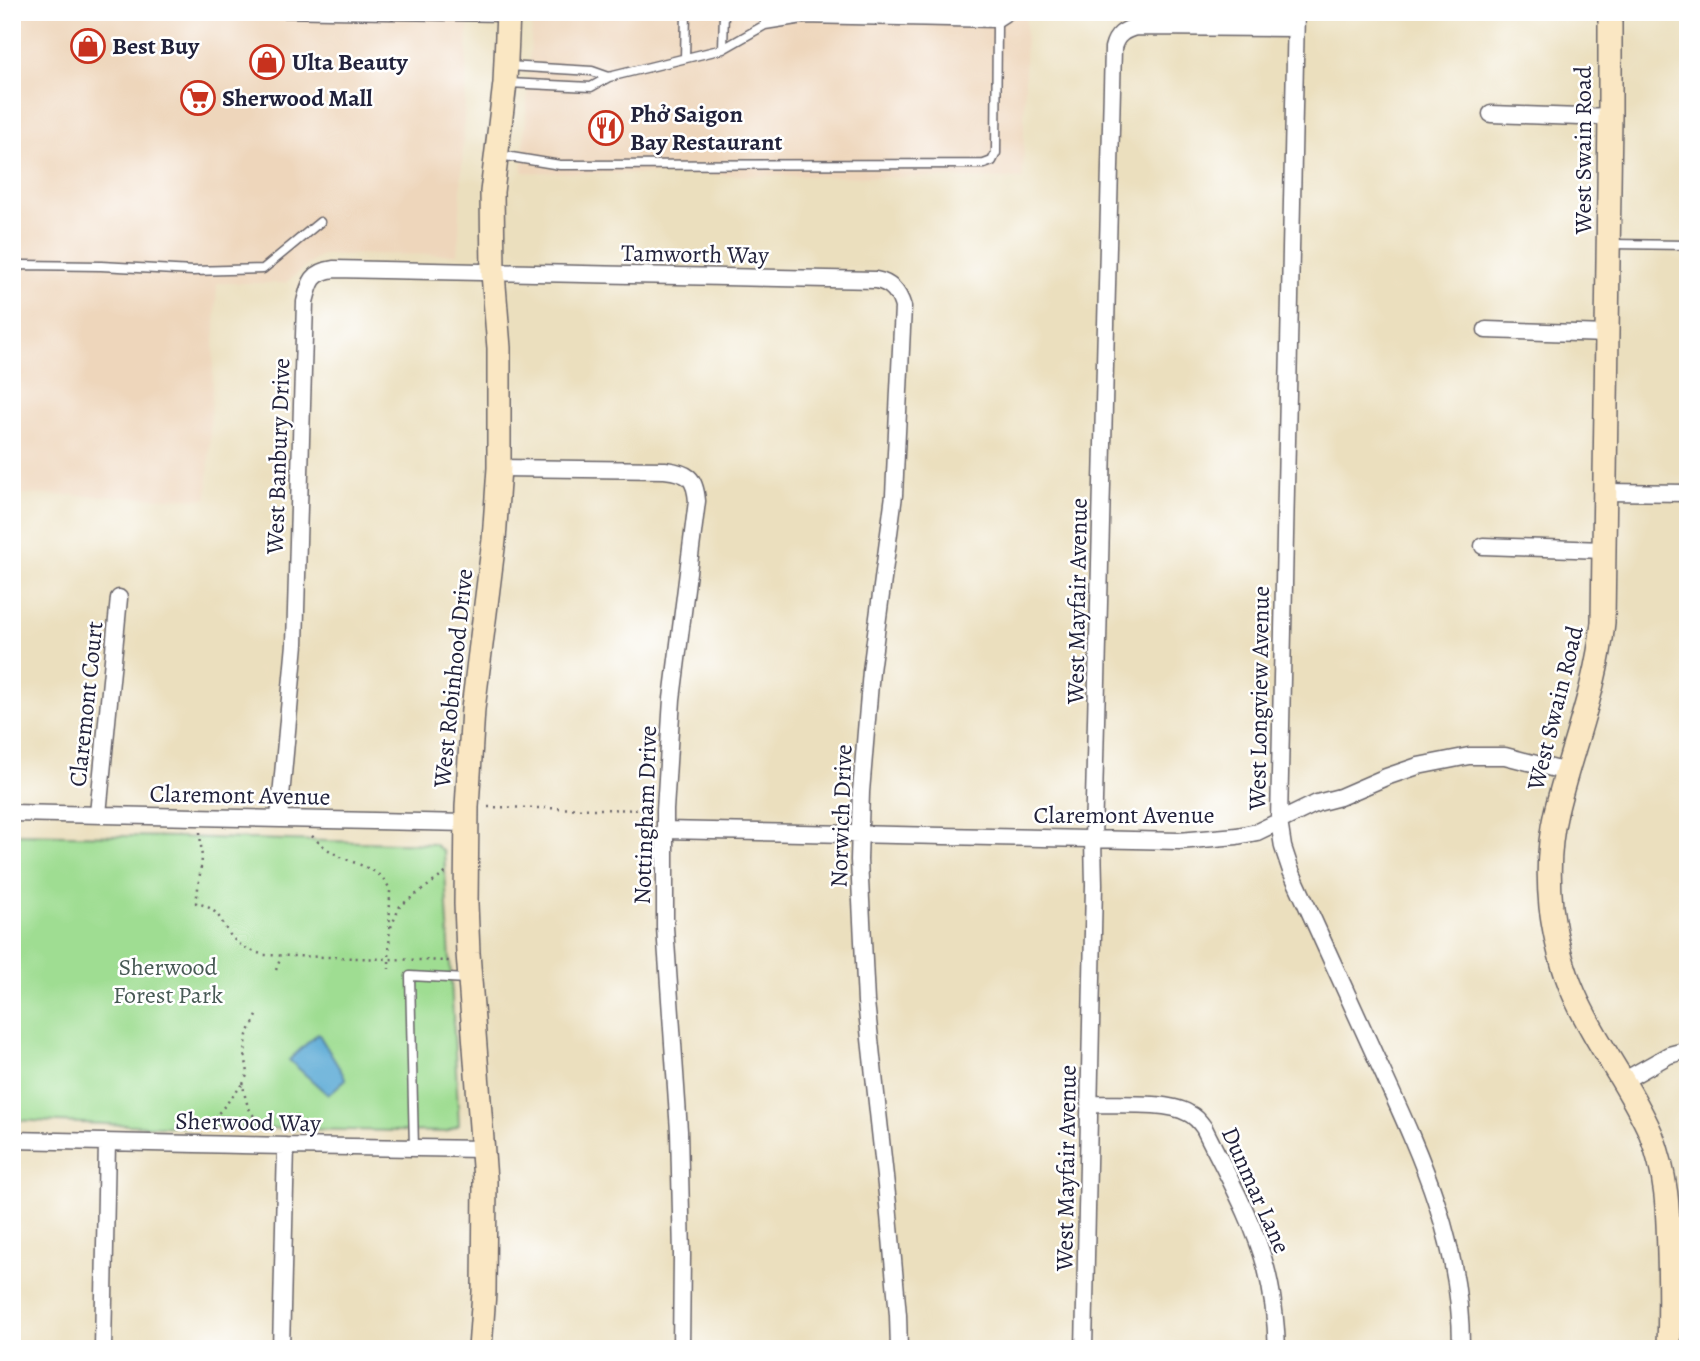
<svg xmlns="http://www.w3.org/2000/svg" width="1700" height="1361" font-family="Alegreya,serif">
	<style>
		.built { fill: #eed6bb }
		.green { fill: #9fdd92; stroke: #608066; stroke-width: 2 }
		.water { fill: #5baad5; stroke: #3e6688; stroke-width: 2 }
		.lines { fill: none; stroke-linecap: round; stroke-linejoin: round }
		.lane-casing { stroke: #686469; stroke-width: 11 }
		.street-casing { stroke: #686469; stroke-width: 19 }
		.secondary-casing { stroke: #686469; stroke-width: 26 }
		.path { stroke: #686469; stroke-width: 2.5; stroke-dasharray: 2 5; stroke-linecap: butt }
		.lane { stroke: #fff; stroke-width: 8 }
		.street { stroke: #fff; stroke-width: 16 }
		.secondary { stroke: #fae7c3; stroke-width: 23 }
		.labels { text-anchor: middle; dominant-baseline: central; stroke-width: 5; stroke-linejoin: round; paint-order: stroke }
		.poi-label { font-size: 24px; font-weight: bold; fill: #22223b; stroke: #fff; text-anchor: start }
		.street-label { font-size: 24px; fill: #22223b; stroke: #fff }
		.park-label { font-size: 24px; fill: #485a55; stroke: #fff }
	</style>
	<rect width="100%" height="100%" fill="#fff"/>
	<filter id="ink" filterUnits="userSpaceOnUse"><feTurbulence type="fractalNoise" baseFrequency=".0143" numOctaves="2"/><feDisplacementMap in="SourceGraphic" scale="14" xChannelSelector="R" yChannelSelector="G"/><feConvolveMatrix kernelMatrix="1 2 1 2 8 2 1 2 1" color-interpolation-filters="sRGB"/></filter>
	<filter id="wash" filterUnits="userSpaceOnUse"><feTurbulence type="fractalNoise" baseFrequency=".00686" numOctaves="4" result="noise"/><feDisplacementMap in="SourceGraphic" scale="28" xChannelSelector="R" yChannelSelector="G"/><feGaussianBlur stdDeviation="1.57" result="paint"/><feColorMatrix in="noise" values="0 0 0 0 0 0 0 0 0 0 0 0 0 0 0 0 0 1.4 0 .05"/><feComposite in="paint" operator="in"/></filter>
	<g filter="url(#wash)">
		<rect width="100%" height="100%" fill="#ebdfbe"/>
		<path class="built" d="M 12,12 L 469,12 L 458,254 L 321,255 L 285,283 L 217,283 L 207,499 L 18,494 L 12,641 Z
			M 533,12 L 1026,12 L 1023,179 L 522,172 Z"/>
		<path class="green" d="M 12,834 L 177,837 L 434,844 L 444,852 L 459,1125 L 446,1132 L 152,1126 L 12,1120 Z"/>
		<path class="water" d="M 318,1033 L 346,1079 L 328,1095 L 289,1060 Z"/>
	</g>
	<g filter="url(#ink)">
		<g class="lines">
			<g class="lane-casing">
				<path id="lane" d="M 221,12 L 505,17
					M 765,12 L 765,25
					M 723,49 L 724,12
					M 685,58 L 686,12
					M 508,66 L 592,71 L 609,77
					M 508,83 L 591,87 L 609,77 L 723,49 L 765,25 L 803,19 L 997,23 L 1014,12
					M 499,155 L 560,165 L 984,164 L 992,161 L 996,153 L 997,23
					M 1611,244 L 1688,245
					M 12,275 L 21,265 L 101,266 L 193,271 L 263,269 L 320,222
					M 414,1148 L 410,976 L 467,979"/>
			</g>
			<g class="street-casing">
				<path id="street" d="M 1296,12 L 1279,821 L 1283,847 L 1291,871 C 1320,934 1348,997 1377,1060 C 1420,1154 1462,1242 1461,1349
					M 1491,114 L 1580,117 L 1610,116
					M 1486,330 L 1607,334
					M 499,468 L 665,470 C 688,473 695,477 697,501 L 672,699 L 665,810 L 665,927 L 679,1131 L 682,1255 L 681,1349
					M 1605,492 L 1688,493
					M 1483,546 L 1604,550
					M 12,813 L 467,823
					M 98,814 L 119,598
					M 279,818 L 295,644 L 305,302 C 310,282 312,272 334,269 L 876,280 C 892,283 899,293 903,307 L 894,495 L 871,671 L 861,792 L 859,860 L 866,1002 L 888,1204 L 898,1315 L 899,1349
					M 664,830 L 1179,841 L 1237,836 L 1257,832 L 1317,803 L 1340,797 L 1386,777 L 1418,766 L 1469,756 L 1505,756 L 1567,772
					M 1623,1081 L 1669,1055 L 1688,1050
					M 1090,1104 C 1115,1105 1167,1101 1188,1113 C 1195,1116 1199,1121 1204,1128 C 1226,1173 1253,1219 1266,1268 C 1273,1294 1276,1322 1277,1349
					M 12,1140 L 286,1146 L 483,1149
					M 1669,1231 L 1688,1231
					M 103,1349 L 107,1142
					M 281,1349 L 286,1146
					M 1084,1349 L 1094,885 L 1093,840 L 1113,48 C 1116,35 1124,30 1136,27 L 1295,28"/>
			</g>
			<g class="secondary-casing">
				<path id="secondary" d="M 1610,12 L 1610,116 L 1603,622 C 1597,688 1571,749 1556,812 C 1549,842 1548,877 1551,907 C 1555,937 1562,967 1574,994 C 1595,1043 1630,1085 1651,1134 C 1667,1175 1668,1210 1669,1253 C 1670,1285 1670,1317 1669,1349
					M 480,1349 L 484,1292 L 485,1180 L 468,953 L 466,904 L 467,807 L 473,709 L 494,540 L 499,468 L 499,348 L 493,273 L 492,192 L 505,83 L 508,12"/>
			</g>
			<path class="path" d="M 488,807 L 649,810
				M 200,832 L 202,859 L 196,903 C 225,909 219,928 238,943 C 246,949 255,952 264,955 L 450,961
				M 312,836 C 320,844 329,851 339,856 C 359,866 381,868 390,890 L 389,969
				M 391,927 L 400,906 L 447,872
				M 276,970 L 281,957
				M 243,1084 L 248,1073 L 245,1054 L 247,1035 L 259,1012
				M 205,1129 L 243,1084 C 246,1107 250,1114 267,1130"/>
			<use href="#lane" class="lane"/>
			<use href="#street" class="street"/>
			<use href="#secondary" class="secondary"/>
		</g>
	</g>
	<defs>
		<g id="shop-ring" transform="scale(1.75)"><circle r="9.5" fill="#fff" stroke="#c8321e" stroke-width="1.5"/><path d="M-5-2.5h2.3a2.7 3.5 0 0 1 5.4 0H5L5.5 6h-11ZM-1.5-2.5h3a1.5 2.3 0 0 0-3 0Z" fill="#c8321e"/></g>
		<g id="supermarket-ring" transform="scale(1.75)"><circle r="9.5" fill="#fff" stroke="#c8321e" stroke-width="1.5"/><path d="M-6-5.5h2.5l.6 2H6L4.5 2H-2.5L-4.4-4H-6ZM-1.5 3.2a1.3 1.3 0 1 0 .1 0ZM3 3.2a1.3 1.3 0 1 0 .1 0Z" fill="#c8321e"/></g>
		<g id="restaurant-ring" transform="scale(1.75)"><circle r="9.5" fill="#fff" stroke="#c8321e" stroke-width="1.5"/><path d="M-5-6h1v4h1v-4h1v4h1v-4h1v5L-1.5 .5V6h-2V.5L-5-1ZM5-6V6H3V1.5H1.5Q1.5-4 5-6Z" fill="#c8321e"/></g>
	</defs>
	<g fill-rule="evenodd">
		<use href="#shop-ring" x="88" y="46"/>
		<use href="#shop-ring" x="267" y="62"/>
		<use href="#supermarket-ring" x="198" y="98"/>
		<use href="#restaurant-ring" x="606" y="128"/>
	</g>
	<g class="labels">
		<g class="poi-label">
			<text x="112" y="46">Best Buy</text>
			<text x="292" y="62">Ulta Beauty</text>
			<text x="222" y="98">Sherwood Mall</text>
			<text x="630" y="114">Phở Saigon<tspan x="630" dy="28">Bay Restaurant</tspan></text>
		</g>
		<g class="street-label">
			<text transform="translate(1583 150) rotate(-90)">West Swain Road</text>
			<text transform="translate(695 254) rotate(1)">Tamworth Way</text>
			<text transform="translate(278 456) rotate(-88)">West Banbury Drive</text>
			<text transform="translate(1077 601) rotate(-89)">West Mayfair Avenue</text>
			<text transform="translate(453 678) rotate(-84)">West Robinhood Drive</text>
			<text transform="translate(1259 698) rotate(-89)">West Longview Avenue</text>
			<text transform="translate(86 704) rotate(-84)">Claremont Court</text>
			<text transform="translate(1555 708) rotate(-76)">West Swain Road</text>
			<text transform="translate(240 795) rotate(1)">Claremont Avenue</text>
			<text transform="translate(645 815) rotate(-88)">Nottingham Drive</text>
			<text x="1124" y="815">Claremont Avenue</text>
			<text transform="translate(841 816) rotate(-88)">Norwich Drive</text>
			<text transform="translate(248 1122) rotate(1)">Sherwood Way</text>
			<text transform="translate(1066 1168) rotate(-89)">West Mayfair Avenue</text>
			<text transform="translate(1256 1190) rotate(66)">Dunmar Lane</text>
		</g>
		<g class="park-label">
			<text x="168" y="967">Sherwood<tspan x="168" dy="28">Forest Park</tspan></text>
		</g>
	</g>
	<rect width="1700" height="1361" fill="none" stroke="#fff" stroke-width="42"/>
</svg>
